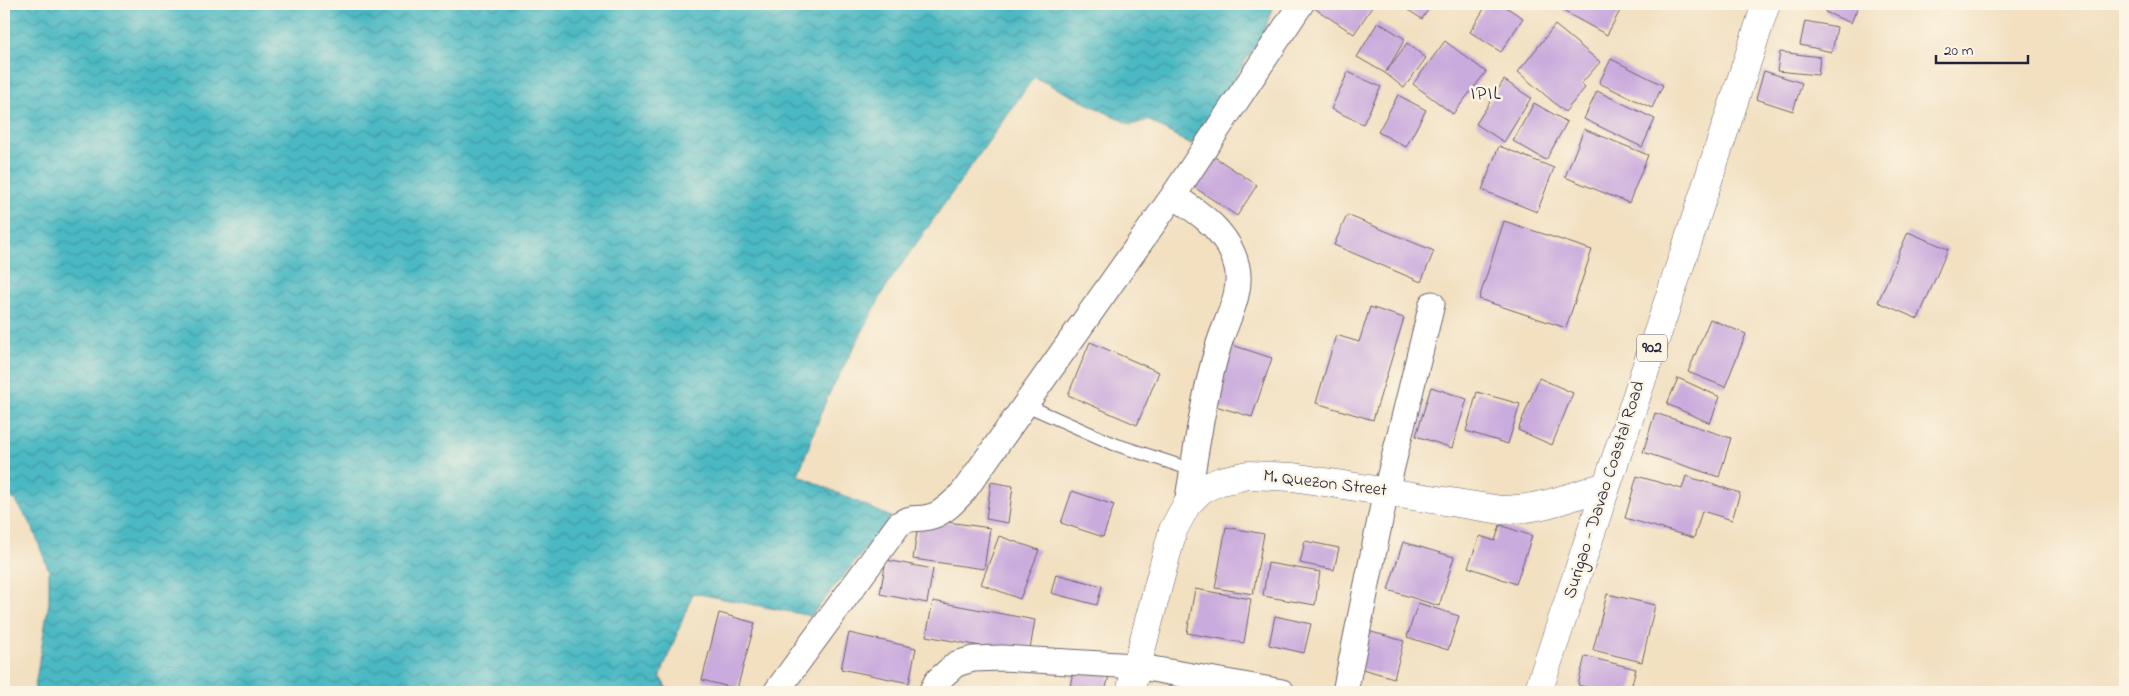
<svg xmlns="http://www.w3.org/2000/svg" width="2129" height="696" font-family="'Indie Flower',sans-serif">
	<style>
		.water { fill: url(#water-waves); stroke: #366e7f }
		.building { fill: #caabdd }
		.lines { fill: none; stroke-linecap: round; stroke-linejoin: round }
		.service-casing { stroke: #6b646a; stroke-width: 14 }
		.minor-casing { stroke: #6b646a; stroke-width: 27 }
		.tertiary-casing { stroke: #6b646a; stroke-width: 29 }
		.trunk-casing { stroke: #6b646a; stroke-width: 29 }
		.service { stroke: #fff; stroke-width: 12 }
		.minor { stroke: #fff; stroke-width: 25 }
		.tertiary { stroke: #fff; stroke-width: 28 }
		.trunk { stroke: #fff; stroke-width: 28 }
		.labels { text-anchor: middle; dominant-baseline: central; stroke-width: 5; stroke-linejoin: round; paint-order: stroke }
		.shield { fill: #fcf5e5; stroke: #63616e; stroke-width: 1 }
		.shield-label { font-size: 16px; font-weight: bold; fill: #22223b }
		.street-label { font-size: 18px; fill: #22223b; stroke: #fcf5e5 }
		.quarter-label { font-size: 20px; letter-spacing: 1px; fill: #22223b; stroke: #fcf5e5 }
	</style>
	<defs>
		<pattern id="water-waves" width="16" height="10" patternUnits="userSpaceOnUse" patternTransform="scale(1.25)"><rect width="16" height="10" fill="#4bb9c3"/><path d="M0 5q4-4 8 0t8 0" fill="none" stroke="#3e96a0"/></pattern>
	</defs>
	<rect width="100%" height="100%" fill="#fcf5e5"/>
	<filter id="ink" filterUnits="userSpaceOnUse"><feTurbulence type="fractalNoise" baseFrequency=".02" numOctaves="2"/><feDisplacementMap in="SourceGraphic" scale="10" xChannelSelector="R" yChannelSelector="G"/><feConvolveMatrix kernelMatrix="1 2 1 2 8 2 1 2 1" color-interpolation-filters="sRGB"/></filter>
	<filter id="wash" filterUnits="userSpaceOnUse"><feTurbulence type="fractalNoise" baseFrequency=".0096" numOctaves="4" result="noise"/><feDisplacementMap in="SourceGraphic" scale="20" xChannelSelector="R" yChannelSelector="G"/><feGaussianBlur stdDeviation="1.12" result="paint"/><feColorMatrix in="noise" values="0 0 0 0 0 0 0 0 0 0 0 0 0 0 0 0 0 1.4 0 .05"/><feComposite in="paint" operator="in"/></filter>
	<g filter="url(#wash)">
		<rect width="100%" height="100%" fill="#f2e0c1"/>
		<path class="water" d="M 4,4 L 1274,4 L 1263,34 L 1191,145 L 1148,120 L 1131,125 L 1034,77 L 887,285 L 827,398 L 798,475 L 891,517 L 811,616 L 693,593 L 660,677 L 669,692 L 34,692 L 49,602 L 49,571 L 32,526 L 15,500 L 4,494 Z"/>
		<g id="blocks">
			<path class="building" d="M 1308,4 L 1374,4 L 1354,34 Z
				M 1399,4 L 1432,4 L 1422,19 Z
				M 1487,4 L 1501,4 L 1523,18 L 1501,52 L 1470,32 Z
				M 1567,4 L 1621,4 L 1623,5 L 1607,35 L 1563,11 Z
				M 1828,4 L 1859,4 L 1851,23 L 1825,12 Z
				M 1805,21 L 1837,27 L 1832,52 L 1800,45 Z
				M 1378,22 L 1405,39 L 1386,72 L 1407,43 L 1426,58 L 1404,88 L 1385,73 L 1357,57 Z
				M 1555,25 L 1600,62 L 1581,84 L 1585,88 L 1565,112 L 1518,72 Z
				M 1445,41 L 1486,72 L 1453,114 L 1413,84 Z
				M 1780,52 L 1820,57 L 1818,75 L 1777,71 Z
				M 1611,59 L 1663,85 L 1652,108 L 1599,83 Z
				M 1764,71 L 1802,83 L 1793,111 L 1756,99 Z
				M 1348,72 L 1381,87 L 1363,124 L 1331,109 Z
				M 1504,80 L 1531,98 L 1504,142 L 1476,124 Z
				M 1597,91 L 1655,119 L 1642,147 L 1584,119 Z
				M 1398,95 L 1426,110 L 1406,147 L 1378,132 Z
				M 1534,103 L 1567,122 L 1546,160 L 1513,141 Z
				M 1584,129 L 1648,155 L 1629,203 L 1565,177 Z
				M 1499,146 L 1554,168 L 1537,212 L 1482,190 Z
				M 1213,156 L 1257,185 L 1237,216 L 1194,187 Z
				M 1347,215 L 1434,251 L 1421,282 L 1334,245 Z
				M 1504,221 L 1592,250 L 1566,328 L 1479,299 Z
				M 1908,232 L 1948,249 L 1918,319 L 1878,302 Z
				M 1370,307 L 1404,318 L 1373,420 L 1316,403 L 1336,335 L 1359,342 Z
				M 1710,319 L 1746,334 L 1725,387 L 1688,372 Z
				M 1090,342 L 1159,372 L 1137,425 L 1068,395 Z
				M 1229,344 L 1272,358 L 1252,417 L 1209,404 Z
				M 1539,378 L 1573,393 L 1552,445 L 1518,430 Z
				M 1678,378 L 1720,397 L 1710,423 L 1667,404 Z
				M 1431,387 L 1467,399 L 1452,448 L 1416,436 Z
				M 1477,392 L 1520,404 L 1508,444 L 1466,431 Z
				M 1655,413 L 1731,438 L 1719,477 L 1643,452 Z
				M 1637,476 L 1682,489 L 1686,476 L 1740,493 L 1732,520 L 1702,511 L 1694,538 L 1625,518 Z
				M 991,482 L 1013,486 L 1008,523 L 986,519 Z
				M 1072,491 L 1114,505 L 1103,537 L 1061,523 Z
				M 919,518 L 990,528 L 984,569 L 913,559 Z
				M 1500,525 L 1532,536 L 1516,584 L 1468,567 L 1480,536 L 1495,541 Z
				M 1226,527 L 1264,534 L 1253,594 L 1215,588 Z
				M 999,536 L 1039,550 L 1020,599 L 981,584 Z
				M 1305,541 L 1339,548 L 1334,570 L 1300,563 Z
				M 1403,542 L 1454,557 L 1439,606 L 1388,590 Z
				M 886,560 L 933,569 L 927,603 L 880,594 Z
				M 1268,563 L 1320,572 L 1315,605 L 1263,596 Z
				M 1056,574 L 1102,586 L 1097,605 L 1051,593 Z
				M 1195,589 L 1251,599 L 1244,643 L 1187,633 Z
				M 1607,594 L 1655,605 L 1642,662 L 1593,650 Z
				M 933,601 L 1035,620 L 1029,655 L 926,636 Z
				M 1418,603 L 1459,616 L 1448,650 L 1407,637 Z
				M 719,613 L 755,623 L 737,689 L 702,680 Z
				M 1275,616 L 1311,624 L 1304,653 L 1269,645 Z
				M 1361,629 L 1404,641 L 1394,678 L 1352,666 Z
				M 849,633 L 916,648 L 909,683 L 841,669 Z
				M 1585,656 L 1636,669 L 1630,692 L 1610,692 L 1578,685 Z
				M 1074,667 L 1109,675 L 1105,692 L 1069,692 Z
				M 1171,678 L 1213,692 L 1168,692 Z"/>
		</g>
	</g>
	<g filter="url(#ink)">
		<use href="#blocks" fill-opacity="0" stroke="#6b646a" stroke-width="1"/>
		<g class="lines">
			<g class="service-casing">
				<path id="service" d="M 1026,405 L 1114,444 L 1193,470"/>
			</g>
			<g class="minor-casing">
				<path id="minor" d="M 1173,196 C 1201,213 1229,233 1237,267 C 1243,294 1225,322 1218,347 C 1203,398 1196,452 1187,504
					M 776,692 L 899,524 C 914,515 915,521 929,517 C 943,514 955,501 964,491 L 1173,196 L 1301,4
					M 931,692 L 937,681 L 956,664 L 973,659 L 1002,658 L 1135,666 L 1282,692
					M 1345,692 L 1386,491 L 1432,304"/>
			</g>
			<g class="tertiary-casing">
				<path id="tertiary" d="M 1130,692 L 1173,530 L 1187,504 L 1202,489 L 1221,481 L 1248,475 L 1293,477 L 1501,510 C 1538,510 1570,497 1605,486"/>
			</g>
			<g class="trunk-casing">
				<path id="trunk" d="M 1538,692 C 1613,462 1692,234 1766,4"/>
			</g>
			<use href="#service" class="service"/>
			<use href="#minor" class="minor"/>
			<use href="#tertiary" class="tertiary"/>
			<use href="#trunk" class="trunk"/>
		</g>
	</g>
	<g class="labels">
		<rect class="shield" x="1637" y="334.5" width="30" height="27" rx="4"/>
		<g class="shield-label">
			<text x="1652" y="348">902</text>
		</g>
		<g class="street-label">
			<text transform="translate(1325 484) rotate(7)">M. Quezon Street</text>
			<text transform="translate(1605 490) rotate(-72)">Surigao - Davao Coastal Road</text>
		</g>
		<g class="quarter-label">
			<text x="1486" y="94">IPIL</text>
		</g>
	</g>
	<rect width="2129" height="696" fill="none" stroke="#fcf5e5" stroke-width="20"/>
	<path d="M1936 55v8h92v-8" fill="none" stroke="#22223b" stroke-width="2.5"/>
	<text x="1944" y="55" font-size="15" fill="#22223b" stroke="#fcf5e5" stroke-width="4" paint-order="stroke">20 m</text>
</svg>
